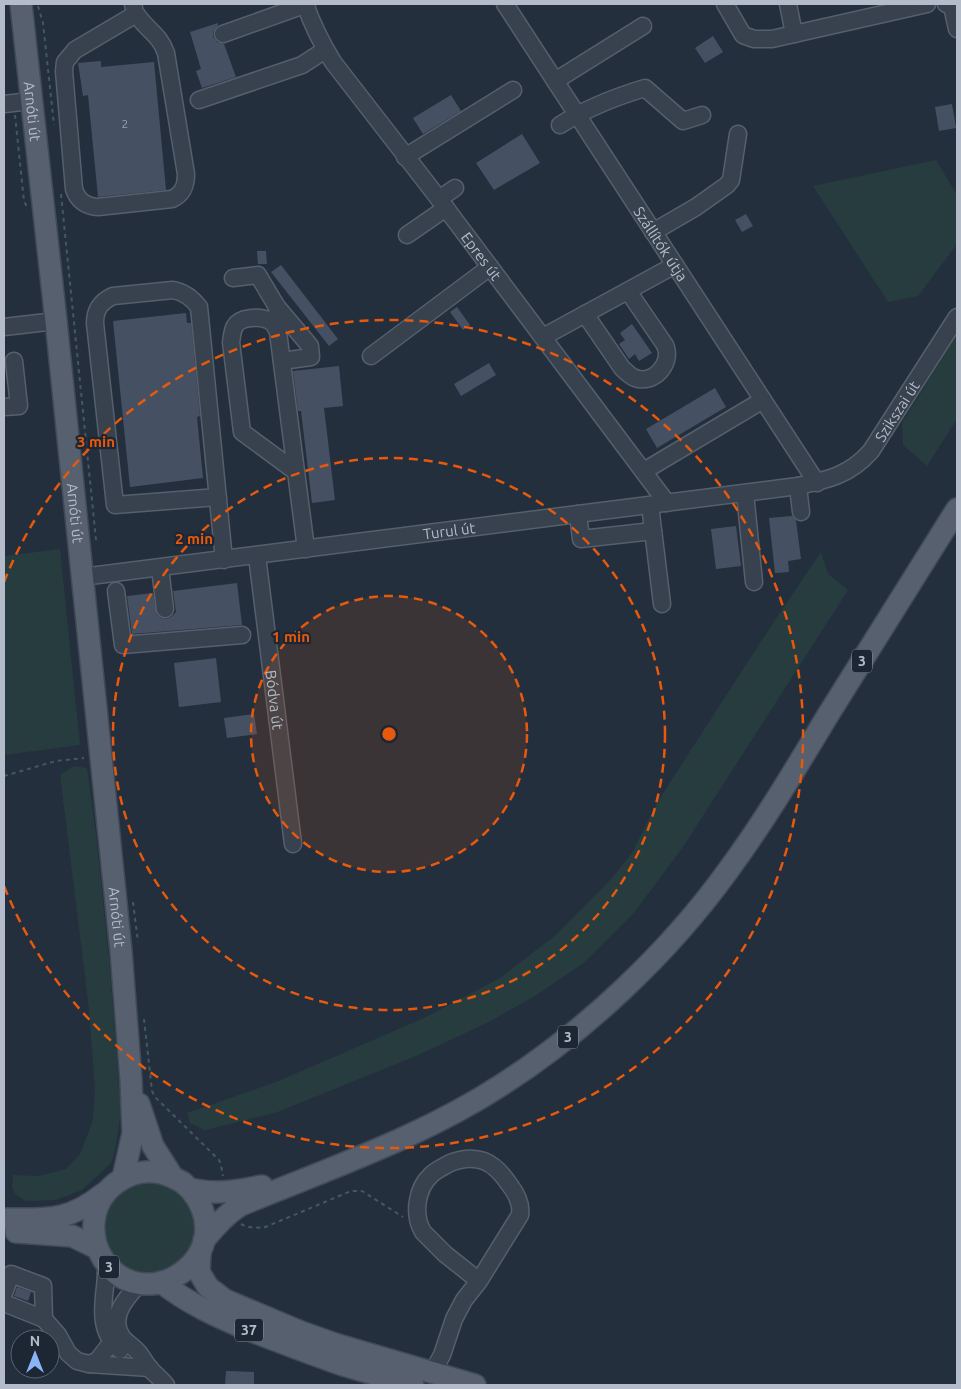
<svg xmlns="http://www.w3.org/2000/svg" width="961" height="1389" font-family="Ubuntu,sans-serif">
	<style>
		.green { fill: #263c3f }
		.building { fill: #455162 }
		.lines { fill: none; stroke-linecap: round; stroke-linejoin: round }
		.minor-casing { stroke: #565f6c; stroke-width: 19 }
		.major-casing { stroke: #414a57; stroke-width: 24 }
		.path { stroke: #44595c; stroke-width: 2; stroke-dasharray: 4 4; stroke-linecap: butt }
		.minor { stroke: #38414e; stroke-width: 16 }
		.major { stroke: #56606e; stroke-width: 21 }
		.ring { fill: none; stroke: #e8590c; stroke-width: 2.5; stroke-dasharray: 9 6 }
		.labels { text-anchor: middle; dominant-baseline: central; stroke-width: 4.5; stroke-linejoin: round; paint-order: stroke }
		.number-label { font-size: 12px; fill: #98a1af }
		.shield { fill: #1d2633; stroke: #878f9c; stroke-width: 1 }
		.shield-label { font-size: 14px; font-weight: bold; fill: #b4bcc9 }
		.street-label { font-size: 15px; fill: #b4bcc9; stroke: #1d2633 }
		.centre { fill: #e8590c; stroke: #1d2633; stroke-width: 2.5 }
		.ring-label { font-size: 15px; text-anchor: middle; font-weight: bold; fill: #e8590c; stroke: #1d2633; stroke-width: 4.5; stroke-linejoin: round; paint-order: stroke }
	</style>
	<rect width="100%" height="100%" fill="#242f3e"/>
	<path class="green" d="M 936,160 L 957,195 L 957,244 L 918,296 L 888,302 L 813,186 Z
		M 957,334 L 957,419 L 927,466 L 903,445 L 902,423 Z
		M 60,549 L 80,745 L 4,755 L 4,556 Z
		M 821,552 L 828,574 L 848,590 L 683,847 L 633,914 L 585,962 L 538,994 L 491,1021 L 416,1056 L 275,1113 L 205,1130 L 190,1123 L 187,1113 L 276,1082 L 424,1018 L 500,978 L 557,934 L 613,877 L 632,853 L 658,801 L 771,626 Z
		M 74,766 L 87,768 L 96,834 L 109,959 L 121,1111 L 115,1151 L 111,1163 L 82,1190 L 56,1200 L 26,1201 L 15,1194 L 12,1187 L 13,1175 L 39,1176 L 66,1169 L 80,1154 L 93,1120 L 95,1091 L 89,1009 L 60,775 Z
		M 152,1182 L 167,1185 L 180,1193 L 190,1204 L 198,1233 L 188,1260 L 148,1278 L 120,1268 L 103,1243 L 105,1213 L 112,1200 L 124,1190 L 137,1184 Z"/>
	<path class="building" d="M 218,23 L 218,25 L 213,32 L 213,37 L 217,42 L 224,44 L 236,77 L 202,88 L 196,71 L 201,69 L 190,32 Z
		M 713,36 L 723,52 L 705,63 L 695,48 Z
		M 101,61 L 101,67 L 154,62 L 166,190 L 98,197 L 88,95 L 83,96 L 78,63 Z
		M 451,95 L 461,111 L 423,134 L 413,118 Z
		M 952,104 L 956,128 L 939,131 L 935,107 Z
		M 522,134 L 540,163 L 494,190 L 476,163 Z
		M 746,214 L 753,226 L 742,232 L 735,220 Z
		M 257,251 L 266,251 L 267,264 L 258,264 Z
		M 281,265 L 338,339 L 329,346 L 271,272 Z
		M 457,307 L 470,325 L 463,330 L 450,312 Z
		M 186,313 L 187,323 L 191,323 L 200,416 L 197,417 L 203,478 L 130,487 L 113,321 Z
		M 632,324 L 652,353 L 639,361 L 635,354 L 629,359 L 619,344 L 625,340 L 620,333 Z
		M 489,363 L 496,375 L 461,396 L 454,384 Z
		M 339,366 L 343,406 L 324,408 L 335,500 L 312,503 L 301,411 L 298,411 L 293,371 Z
		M 715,388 L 726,407 L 657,448 L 646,429 Z
		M 792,516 L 796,521 L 801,559 L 788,561 L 789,572 L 775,573 L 769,518 Z
		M 736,526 L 741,566 L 716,569 L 711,529 Z
		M 237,583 L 242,625 L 132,634 L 127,596 L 153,593 L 157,615 L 161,618 L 166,619 L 171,617 L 176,612 L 173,591 Z
		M 216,658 L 221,702 L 179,707 L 174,663 Z
		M 254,714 L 257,734 L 227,738 L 224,718 Z
		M 17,1287 L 31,1292 L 28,1301 L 14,1296 Z
		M 226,1371 L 254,1372 L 254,1385 L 225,1385 Z"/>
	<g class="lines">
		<g class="minor-casing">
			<g id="minor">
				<path d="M 133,4 C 134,7 134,12 137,15 C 147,30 160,35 166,53 L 186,174 C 186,186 183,194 172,199 L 98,207 C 85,206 78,201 74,189 L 64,71 L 65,62 L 75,50 L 136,14"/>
				<path id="s1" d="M 305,4 C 312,24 322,44 333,62 L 439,199 L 667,503"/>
				<path id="s2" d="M 505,4 L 817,483"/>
				<path d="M 725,4 L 743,35 L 754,39 L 772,39 L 927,4"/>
				<path d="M 788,4 L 794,34"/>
				<path d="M 946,4 L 952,6 L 957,29"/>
				<path d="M 223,34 L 307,4"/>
				<path d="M 555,81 L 643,26"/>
				<path d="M 199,100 L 302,65 L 325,50"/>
				<path d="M 4,104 L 31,101"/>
				<path d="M 560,125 C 587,108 615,97 645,88 L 683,121 L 702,115"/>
				<path d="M 405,157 L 513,90"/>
				<path d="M 439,199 L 455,188"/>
				<path d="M 653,232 L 696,207 L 727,185 L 731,180 L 738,134"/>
				<path d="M 407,235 L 446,208"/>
				<path d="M 233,278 L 258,275 L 277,307 L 278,317"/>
				<path d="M 277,307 L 310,346 L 311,357 L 282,361"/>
				<path d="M 585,314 L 622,368 C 626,372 630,376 635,378 C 654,385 673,363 665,345 L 628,291"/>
				<path d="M 4,327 L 56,321"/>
				<path d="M 543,337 L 675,265"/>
				<path d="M 371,356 L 490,267"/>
				<path d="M 4,407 L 19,406 L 14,361"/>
				<path d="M 295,471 L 242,432 L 231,342 C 232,337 232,331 235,326 C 240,317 259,316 268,320 C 273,322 276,327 278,332 L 306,549"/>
				<path d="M 644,471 L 763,400"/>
				<path d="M 798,486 L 801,512"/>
				<path d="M 745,493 L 754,582"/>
				<path d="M 218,497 L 115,505 L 95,323 C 95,310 100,302 113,296 L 173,290 C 184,292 192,298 199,307 L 224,560"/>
				<path d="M 650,505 L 662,604"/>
				<path d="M 578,514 L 581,539 L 653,531"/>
				<path id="s3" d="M 257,556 L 293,844"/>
				<path d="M 160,568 L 165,609"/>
				<path id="s4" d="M 82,577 L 798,486 C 828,480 850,475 871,451 L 957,317"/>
				<path d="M 116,591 L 123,645 L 242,635"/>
				<path d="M 106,1263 C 106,1271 106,1279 105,1287 C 102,1311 100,1333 120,1350"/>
				<path d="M 140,1283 C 127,1297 108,1317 122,1337 C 127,1343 134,1347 139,1353 C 143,1358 146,1364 150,1369 C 155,1374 161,1379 166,1385"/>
				<path d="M 4,1293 L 11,1274 L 43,1286 L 44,1319"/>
				<path d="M 4,1303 L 44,1319 L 58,1335 L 68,1353 L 77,1361 L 89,1364 L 97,1361 L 111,1343"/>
				<path d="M 89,1364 L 150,1368"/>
				<path d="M 432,1373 L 442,1355 L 454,1319 L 464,1300 L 479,1281 L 520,1215 C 522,1204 516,1193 509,1184 C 503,1175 494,1165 484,1161 C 473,1157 460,1159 450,1163 C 443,1167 436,1170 431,1175 C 416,1189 413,1215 423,1232 L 445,1254 L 479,1281"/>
			</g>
		</g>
		<g class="major-casing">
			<g id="major">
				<path id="s5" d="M 21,4 L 56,321 L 121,951 L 131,1080 L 133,1133 L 123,1178"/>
				<path d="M 139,1104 L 153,1146 L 172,1176"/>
				<path d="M 190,1189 C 244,1254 145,1322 103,1259 C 96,1248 93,1236 94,1223 C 96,1190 129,1166 161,1173 C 168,1175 175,1178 182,1182 C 185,1184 187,1188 191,1189 C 194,1190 198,1190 202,1191 C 222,1194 242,1190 262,1186"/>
				<path d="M 4,1219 C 47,1219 68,1222 103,1194"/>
				<path d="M 16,1232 L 72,1236 L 97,1248"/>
				<path d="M 204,1240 C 215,1227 226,1214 241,1205 C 330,1168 422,1137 503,1084 C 587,1030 669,952 727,872 C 764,822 796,768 828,715 C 871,647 914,578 957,509"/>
				<path d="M 200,1253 L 199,1272 L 208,1287 L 225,1300 L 301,1332 L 335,1344 L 475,1385"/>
				<path d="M 161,1282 C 187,1303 218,1317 249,1330 C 280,1342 311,1354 343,1365 C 366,1372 389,1378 413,1385"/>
			</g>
		</g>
		<path class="path" d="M 38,6 L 43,23 L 54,125
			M 15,115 L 24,201 L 27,207
			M 61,194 L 96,540
			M 4,776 L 56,761 L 84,758
			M 133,902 L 138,942
			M 144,1019 L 152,1091 L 155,1097 L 219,1160 L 221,1165 L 223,1176
			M 241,1224 L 247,1227 L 263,1228 L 351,1191 L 362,1191 L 403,1217"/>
		<use href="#minor" class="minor"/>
		<use href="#major" class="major"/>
	</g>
	<circle cx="389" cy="734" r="138" fill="#e8590c" fill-opacity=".12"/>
	<g class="ring">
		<circle cx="389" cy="734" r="138"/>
		<circle cx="389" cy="734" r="276"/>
		<path d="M4 582A414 414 0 1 1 4 886"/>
	</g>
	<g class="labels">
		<g class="number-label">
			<text x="125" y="123">2</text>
		</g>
		<g class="shield">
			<rect x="852" y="649.5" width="20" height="23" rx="4"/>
			<rect x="558" y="1025.5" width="20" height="23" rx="4"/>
			<rect x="99" y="1255.5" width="20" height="23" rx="4"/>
			<rect x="235" y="1318.5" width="28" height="23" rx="4"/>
		</g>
		<g class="shield-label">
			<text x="862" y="661">3</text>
			<text x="568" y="1037">3</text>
			<text x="109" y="1267">3</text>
			<text x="249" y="1330">37</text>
		</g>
		<g class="street-label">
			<text stroke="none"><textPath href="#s5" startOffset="108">Arnóti út</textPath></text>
			<text stroke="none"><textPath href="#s2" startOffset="286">Szállítók útja</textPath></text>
			<text stroke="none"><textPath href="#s1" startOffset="309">Epres út</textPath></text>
			<text stroke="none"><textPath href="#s4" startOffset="852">Szikszai út</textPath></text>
			<text stroke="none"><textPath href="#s5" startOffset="512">Arnóti út</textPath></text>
			<text stroke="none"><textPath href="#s4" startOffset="370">Turul út</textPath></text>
			<text stroke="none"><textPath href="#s3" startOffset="145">Bódva út</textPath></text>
			<text stroke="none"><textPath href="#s5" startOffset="918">Arnóti út</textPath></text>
		</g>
	</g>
	<circle cx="389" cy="734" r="8" class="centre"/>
	<g class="ring-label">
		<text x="96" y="447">3 min</text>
		<text x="194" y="544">2 min</text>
		<text x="291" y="642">1 min</text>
	</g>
	<rect width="961" height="1389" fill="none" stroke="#b4bcc9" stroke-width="10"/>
	<g transform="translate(35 1354)"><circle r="24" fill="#1d2633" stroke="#59626f"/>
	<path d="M0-4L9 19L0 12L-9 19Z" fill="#8ab4f8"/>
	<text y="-8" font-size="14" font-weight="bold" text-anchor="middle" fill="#b4bcc9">N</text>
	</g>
</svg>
